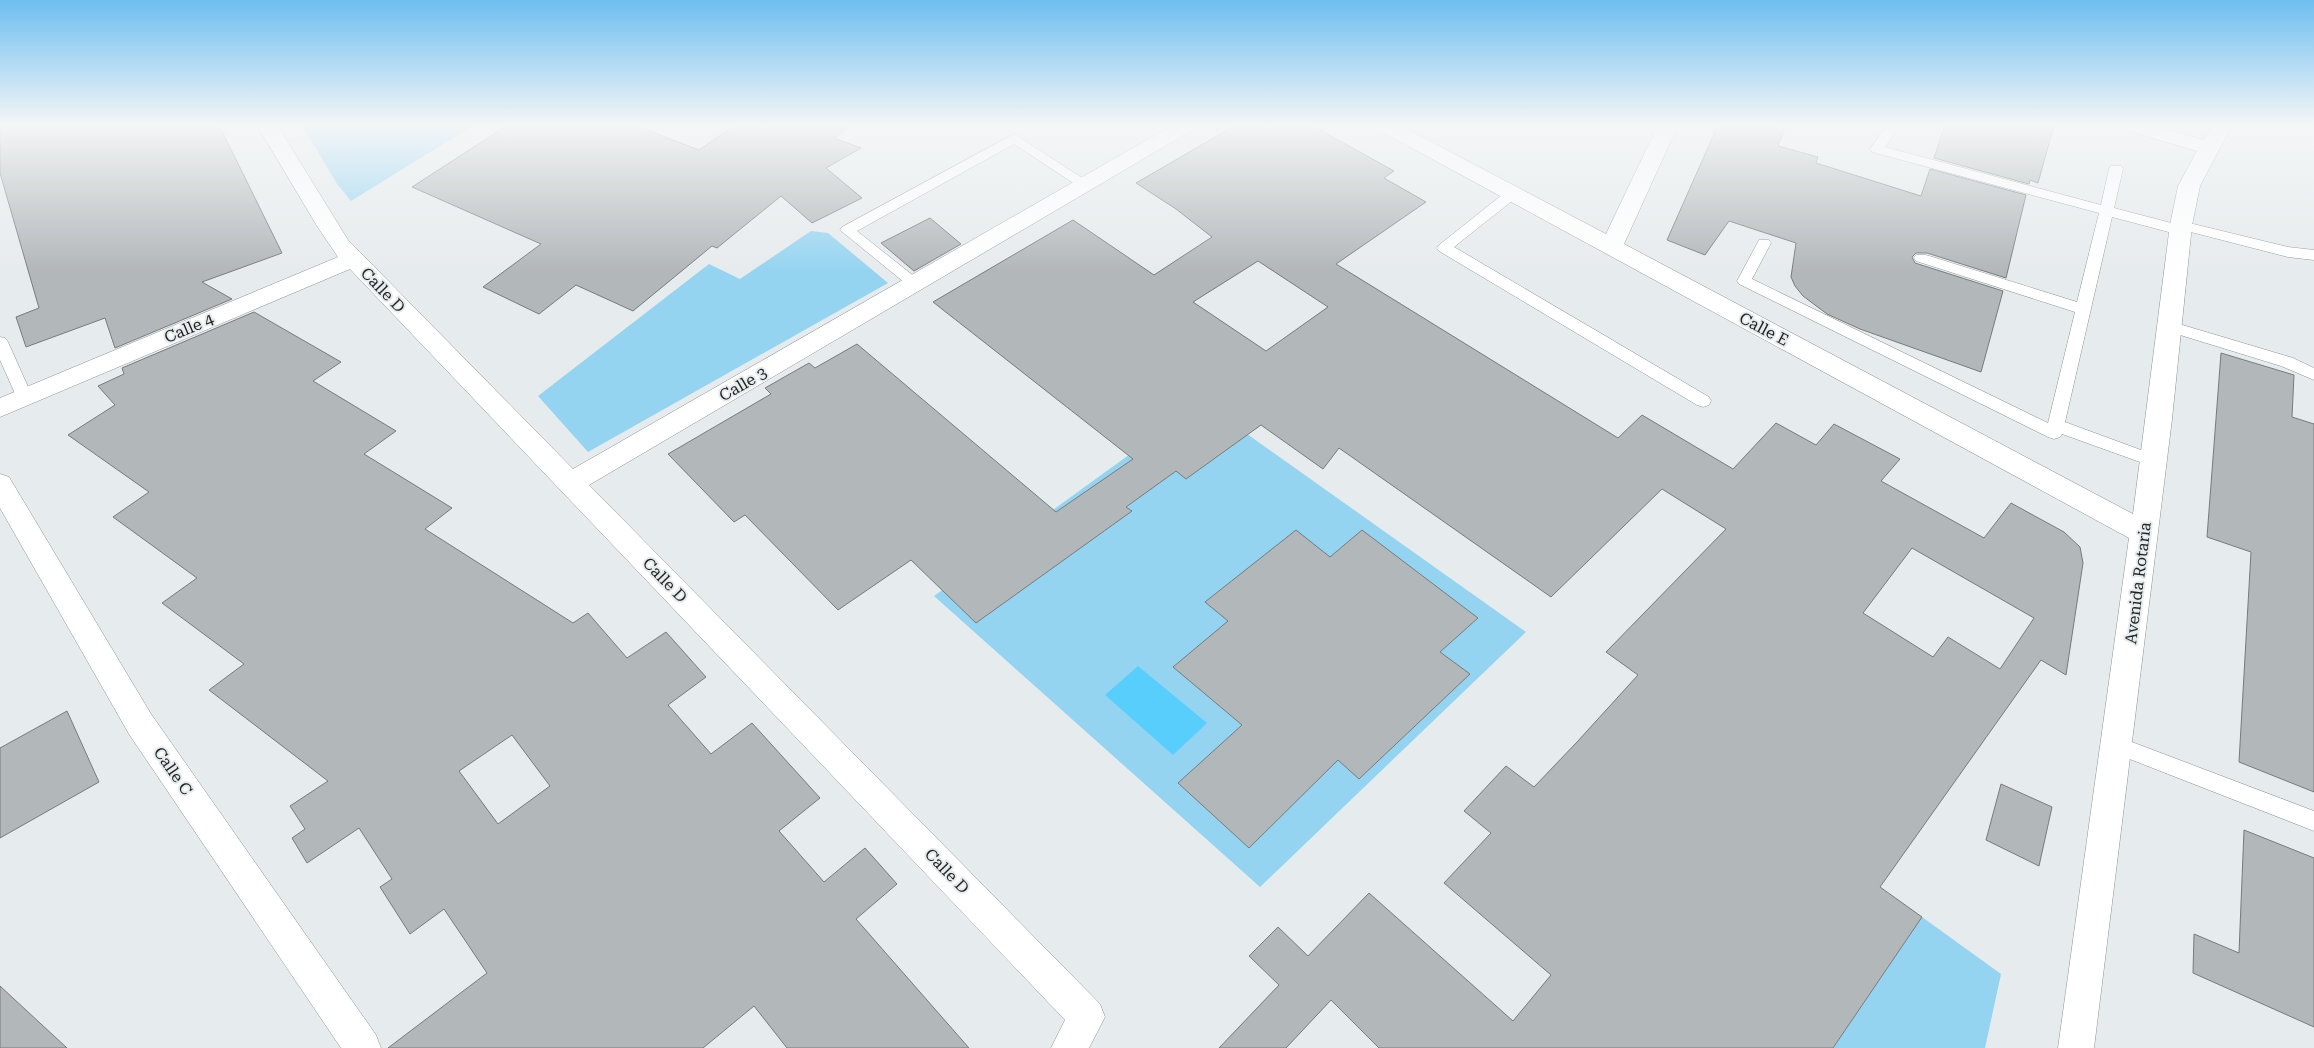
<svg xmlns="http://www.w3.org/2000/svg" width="2314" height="1048" font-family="'Roboto Serif',serif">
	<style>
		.green { fill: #95d4f1 }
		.water { fill: #58cefd }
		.building { fill: #b2b7b9; stroke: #777b7d; fill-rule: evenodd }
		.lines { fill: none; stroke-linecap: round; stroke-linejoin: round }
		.service-casing { stroke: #8f9396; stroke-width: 1 }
		.minor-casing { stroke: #8f9396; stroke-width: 1 }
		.service { fill: #fff; fill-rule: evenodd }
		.minor { fill: #fff; fill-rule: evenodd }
		.labels { text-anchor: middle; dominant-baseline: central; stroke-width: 4; stroke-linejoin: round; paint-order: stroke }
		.street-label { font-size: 16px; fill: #1e2021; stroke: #e6ebed }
	</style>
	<rect width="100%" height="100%" fill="#e6ebed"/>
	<path class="green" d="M 302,125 L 474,125 L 351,201 L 337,184 Z
		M 811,231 L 828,233 L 888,283 L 588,452 L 538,396 L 709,264 L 740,279 Z
		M 1202,402 L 1526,632 L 1260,887 L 934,596 Z
		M 1922,917 L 2001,974 L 1985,1048 L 1833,1048 Z"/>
	<path class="water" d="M 1138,666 L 1207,723 L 1173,755 L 1105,695 Z"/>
	<path class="building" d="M 0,125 L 219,125 L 282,253 L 202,282 L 232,299 L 115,348 L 105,318 L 26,347 L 16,317 L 39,308 L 0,173 Z
		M 508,125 L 634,125 L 699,150 L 735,125 L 851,125 L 834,138 L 861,148 L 826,168 L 862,198 L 812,223 L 781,196 L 717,248 L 712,246 L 633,311 L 576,285 L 539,314 L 483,287 L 541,244 L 412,187 Z
		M 1236,125 L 1311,125 L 1394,171 L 1384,178 L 1426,202 L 1336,264 L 1618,438 L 1642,415 L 1733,469 L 1776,423 L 1816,445 L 1834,424 L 1900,459 L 1881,481 L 1984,538 L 2011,503 L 2064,532 L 2080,547 L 2083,563 L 2066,675 L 2041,660 L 1880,887 L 1922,917 L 1833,1048 L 1379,1048 L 1331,1000 L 1286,1048 L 1219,1048 L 1279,985 L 1249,956 L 1278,927 L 1308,956 L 1369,893 L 1513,1021 L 1551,975 L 1444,883 L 1491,833 L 1464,811 L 1506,766 L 1534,787 L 1577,742 L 1638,675 L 1606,652 L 1726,529 L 1662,489 L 1551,597 L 1339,448 L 1323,469 L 1261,425 L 1186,479 L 1176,471 L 1126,507 L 1132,511 L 976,623 L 911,560 L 838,610 L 745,515 L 734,522 L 668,454 L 771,394 L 765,388 L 809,363 L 815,368 L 857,344 L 1056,512 L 1133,459 L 933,302 L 1073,220 L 1154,275 L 1212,237 L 1176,209 L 1136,183 ZM 1258,261 L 1328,307 L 1266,351 L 1193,302 ZM 1912,548 L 2034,618 L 2000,669 L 1948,637 L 1933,657 L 1863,613 Z
		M 1718,125 L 1786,125 L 1778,146 L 1818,157 L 1816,163 L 1921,196 L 1930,169 L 2026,195 L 2006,278 L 1927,253 L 1916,253 L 1912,257 L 1915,263 L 2003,291 L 1981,372 L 1860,329 L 1827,314 L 1803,296 L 1795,286 L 1791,277 L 1796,243 L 1729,221 L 1705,255 L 1667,240 Z
		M 1945,125 L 2054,125 L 2038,183 L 2030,180 L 2029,184 L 1934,158 Z
		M 930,218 L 961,244 L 914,271 L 881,243 Z
		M 254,312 L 341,362 L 313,381 L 396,431 L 364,454 L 452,508 L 425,529 L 573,623 L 588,613 L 627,658 L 666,632 L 706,677 L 668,705 L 711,754 L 752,723 L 820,798 L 779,831 L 824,882 L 865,848 L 897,884 L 856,919 L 969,1048 L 787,1048 L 754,1006 L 703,1048 L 388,1048 L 487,973 L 444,909 L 410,934 L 380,887 L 392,879 L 359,828 L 307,863 L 292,838 L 305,829 L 290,806 L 328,781 L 209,690 L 244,664 L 162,603 L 197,578 L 113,517 L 149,492 L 68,435 L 115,405 L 98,386 L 124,374 L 122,368 ZM 512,735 L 550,786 L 498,824 L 459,771 Z
		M 2221,353 L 2294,375 L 2292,417 L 2314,424 L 2314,792 L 2239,762 L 2251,552 L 2207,537 Z
		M 1296,530 L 1330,557 L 1362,530 L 1478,618 L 1440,652 L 1470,674 L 1359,779 L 1338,760 L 1249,848 L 1178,783 L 1242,725 L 1173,667 L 1228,621 L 1205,602 Z
		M 67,711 L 99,782 L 0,838 L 0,748 Z
		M 2001,784 L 2052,807 L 2039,866 L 1986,840 Z
		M 2244,830 L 2314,858 L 2314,1027 L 2193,973 L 2194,934 L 2239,953 Z
		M 0,986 L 67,1048 L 0,1048 Z"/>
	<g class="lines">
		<g class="service-casing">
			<path id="service" d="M 1887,125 L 1900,125 L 1885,147 L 2101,205 L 2109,169 L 2111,166 L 2121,166 L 2123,169 L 2114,208 L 2175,224 L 2181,221 L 2288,247 L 2314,250 L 2314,260 L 2288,257 L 2187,231 L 2180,235 L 2112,217 L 2065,422 L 2160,457 L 2162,461 L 2160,465 L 2154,467 L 2062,434 L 2060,437 L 2054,439 L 2048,437 L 1739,284 L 1737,281 L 1759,240 L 1769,240 L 1771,243 L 1752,279 L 2048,423 L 2075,312 L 1916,261 L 1914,258 L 1916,255 L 1926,255 L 2077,302 L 2099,213 L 1872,152 L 1870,149 Z
				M 1014,134 L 1093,185 L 1091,188 L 1081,188 L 1014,144 L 857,231 L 920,281 L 922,284 L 920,287 L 910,287 L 840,230 L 842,227 Z
				M 1512,190 L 1519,194 L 1517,197 L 1454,247 L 1709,397 L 1711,401 L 1709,405 L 1703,407 L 1697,405 L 1439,251 L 1437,248 L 1439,245 L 1507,191 Z
				M 2169,321 L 2293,358 L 2314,368 L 2314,380 L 2281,366 L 2164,330 L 2161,326 L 2164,322 Z
				M 0,337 L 5,338 L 8,342 L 33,398 L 31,402 L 25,404 L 19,402 L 17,398 L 0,360 Z
				M 2116,736 L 2314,811 L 2314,831 L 2109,751 L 2106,745 L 2109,739 Z"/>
		</g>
		<g class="minor-casing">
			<path id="minor" d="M 257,125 L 277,125 L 348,240 L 573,469 L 1173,125 L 1197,125 L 1194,129 L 589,485 L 1100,1004 L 1105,1017 L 1089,1048 L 1051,1048 L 1065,1020 L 350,269 L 0,417 L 0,398 L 338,257 L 317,226 Z
				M 1374,125 L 1399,125 L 1606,234 L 1658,125 L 1678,125 L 1624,244 L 2133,514 L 2170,225 L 2178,186 L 2197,151 L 2122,129 L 2119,125 L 2151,125 L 2204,140 L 2212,125 L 2232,125 L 2200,186 L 2192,225 L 2172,419 L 2094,1048 L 2058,1048 L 2129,538 L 1377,129 Z
				M 0,474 L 9,477 L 151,714 L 376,1035 L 381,1048 L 341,1048 L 129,734 L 0,508 Z"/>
		</g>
		<use href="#service" class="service"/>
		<use href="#minor" class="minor"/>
	</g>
	<linearGradient id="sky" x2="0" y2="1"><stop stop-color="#6ebef0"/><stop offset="0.46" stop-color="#f4f6f7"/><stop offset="1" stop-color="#f4f6f7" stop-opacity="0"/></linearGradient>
	<rect width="2314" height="271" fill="url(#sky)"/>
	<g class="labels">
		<g class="street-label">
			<text transform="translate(383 290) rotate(46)">Calle D</text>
			<text transform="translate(189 328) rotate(-23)">Calle 4</text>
			<text transform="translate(1764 329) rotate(28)">Calle E</text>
			<text transform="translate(743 384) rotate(-30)">Calle 3</text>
			<text transform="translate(665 580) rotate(46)">Calle D</text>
			<text transform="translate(2138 583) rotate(-83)">Avenida Rotaria</text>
			<text transform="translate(173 771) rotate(55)">Calle C</text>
			<text transform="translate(947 871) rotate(46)">Calle D</text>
		</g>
	</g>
</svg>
